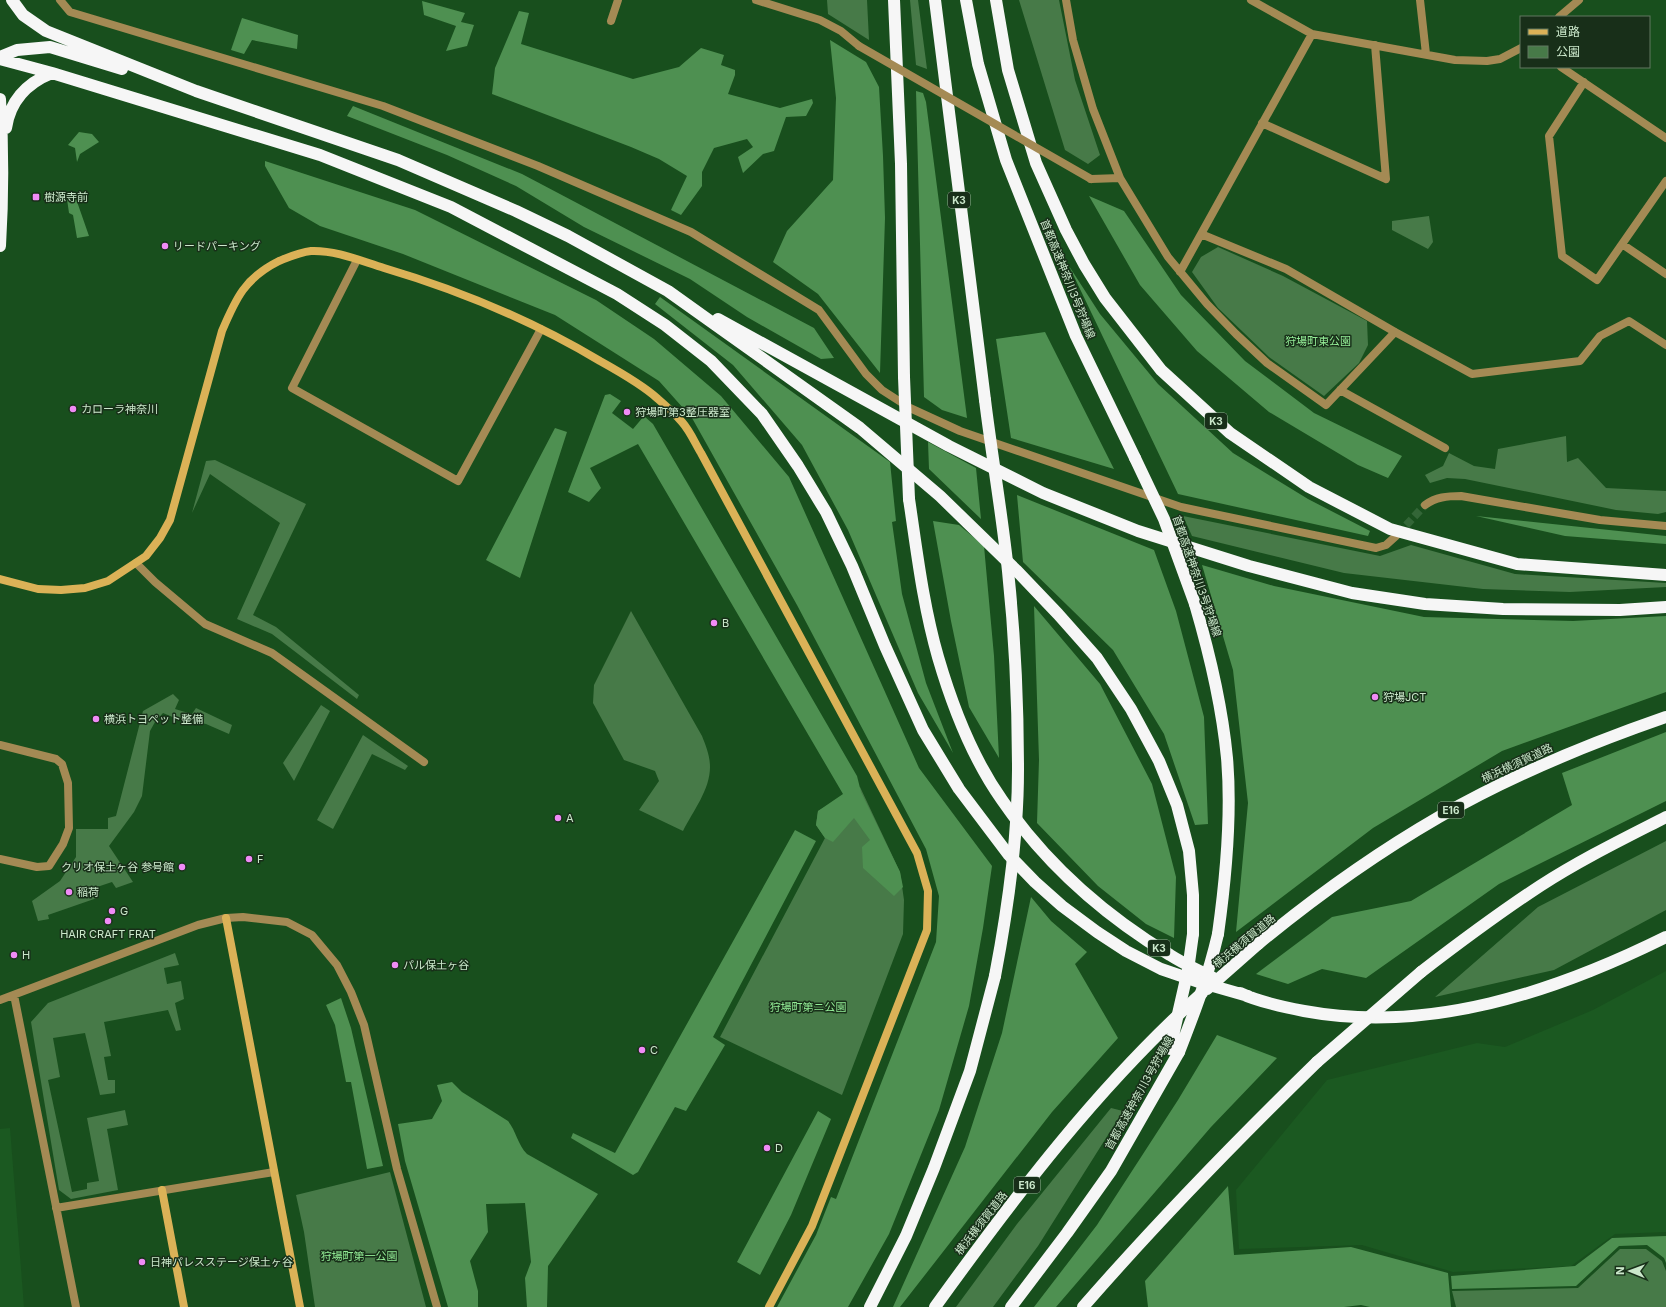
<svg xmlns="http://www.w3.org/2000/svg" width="1666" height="1307" font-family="Inter,'Noto Sans JP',sans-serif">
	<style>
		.built { fill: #1b5921 }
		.green { fill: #477a48 }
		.forest { fill: #4e9051 }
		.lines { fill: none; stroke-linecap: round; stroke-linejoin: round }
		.street-tunnel { stroke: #336637; stroke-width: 8; stroke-dasharray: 8 4; stroke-linecap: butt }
		.street { stroke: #a48a54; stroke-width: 8 }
		.secondary { stroke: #dbb257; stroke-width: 8 }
		.highway { stroke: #f6f6f6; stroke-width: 12 }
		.street-bridge { stroke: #a48a54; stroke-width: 8 }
		.highway-bridge { stroke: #f6f6f6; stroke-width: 12 }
		.poi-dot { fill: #f08bf6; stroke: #182f19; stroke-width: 1.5 }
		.labels { text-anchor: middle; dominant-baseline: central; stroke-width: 3; stroke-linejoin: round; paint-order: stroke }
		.shield { fill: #182f19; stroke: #95b096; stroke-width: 1 }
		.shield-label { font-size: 10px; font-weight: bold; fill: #cbe8cb }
		.poi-label { font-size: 11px; fill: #cbe8cb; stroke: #182f19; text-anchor: start }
		.street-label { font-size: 11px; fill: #cbe8cb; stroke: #182f19 }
		.park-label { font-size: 11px; fill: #93ec96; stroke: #182f19 }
	</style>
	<rect width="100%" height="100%" fill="#184f1d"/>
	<path class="built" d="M 1666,971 L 1666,1232 L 1615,1234 L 1571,1266 L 1453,1272 L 1362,1245 L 1239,1249 L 1236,1190 L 1327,1080 L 1477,1043 L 1505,1047 L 1593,1010 Z
		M 10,1128 L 24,1307 L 0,1307 L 0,1129 Z"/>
	<path class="green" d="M 827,0 L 867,0 L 869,40 L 828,14 Z
		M 910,0 L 918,0 L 927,69 L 916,65 Z
		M 1019,0 L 1059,0 L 1075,80 L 1100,155 L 1088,164 L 1065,150 Z
		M 1429,216 L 1433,242 L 1428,249 L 1392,230 L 1392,221 Z
		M 1218,247 L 1283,276 L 1367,321 L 1368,345 L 1359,363 L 1324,396 L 1269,357 L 1218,308 L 1192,272 L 1201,257 Z
		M 1566,436 L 1567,462 L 1578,458 L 1606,488 L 1666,491 L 1666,512 L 1658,514 L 1616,510 L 1465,479 L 1447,478 L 1430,483 L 1425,475 L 1443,466 L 1449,453 L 1474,466 L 1495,469 L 1498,449 Z
		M 215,460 L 306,504 L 253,615 L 276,627 L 359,695 L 357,699 L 272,634 L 237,619 L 280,523 L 210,474 L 192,513 L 206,461 Z
		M 1183,516 L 1380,556 L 1411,545 L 1515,574 L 1666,583 L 1666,587 L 1570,592 L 1483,589 L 1344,573 L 1192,536 Z
		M 631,611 L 702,736 C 706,746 710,756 710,767 C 710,790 693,811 683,831 L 639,810 L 659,781 L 655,771 L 624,760 L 593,703 L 594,685 Z
		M 173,694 L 179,700 L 175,709 L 192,714 L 196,708 L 232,725 L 229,734 L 206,724 L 175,718 L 163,713 L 155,722 L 150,731 L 142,796 L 134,812 L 109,846 L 133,882 L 116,888 L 112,882 L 97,887 L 97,898 L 48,915 L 49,919 L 38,921 L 32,901 L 60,881 L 76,857 L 76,829 L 108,829 L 108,818 L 116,816 L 143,711 Z
		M 321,705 L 330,711 L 294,781 L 283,763 Z
		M 363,735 L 408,766 L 405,770 L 372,754 L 333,829 L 317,820 Z
		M 860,787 L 900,872 L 904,900 L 903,934 L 842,1095 L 720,1037 L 825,838 L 816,825 L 818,811 Z
		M 1666,841 L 1666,910 L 1554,970 L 1435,997 L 1538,907 Z
		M 175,953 L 179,965 L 164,968 L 167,984 L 181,981 L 184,999 L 175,1003 L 181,1030 L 176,1031 L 168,1010 L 104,1022 L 111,1056 L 104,1057 L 108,1080 L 115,1080 L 115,1093 L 100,1095 L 85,1033 L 53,1038 L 60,1077 L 48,1080 L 72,1192 L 87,1189 L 87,1183 L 99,1181 L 87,1118 L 125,1110 L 128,1125 L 107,1129 L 118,1190 L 71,1199 L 59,1190 L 31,1022 L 48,1003 Z
		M 1111,1108 L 1123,1111 L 1038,1246 L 993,1307 L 956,1307 L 1017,1224 Z
		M 390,1172 L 426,1307 L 315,1307 L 304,1232 L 296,1195 Z
		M 1620,1249 L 1646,1249 L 1662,1261 L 1666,1271 L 1666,1307 L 1456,1307 L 1452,1291 L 1578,1288 Z"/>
	<path class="forest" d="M 422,1 L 465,13 L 461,22 L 474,25 L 467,46 L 446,51 L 456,26 L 424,15 Z
		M 519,11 L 529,13 L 521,44 L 633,79 L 679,67 L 701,48 L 724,55 L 721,65 L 735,70 L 735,75 L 728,94 L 780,108 L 812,99 L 813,103 L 806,116 L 786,117 L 774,151 L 763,154 L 743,173 L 738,157 L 753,147 L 747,139 L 714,148 L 702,172 L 702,186 L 681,215 L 671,210 L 687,176 L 659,159 L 631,147 L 492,94 L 495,68 Z
		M 242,18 L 298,35 L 297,49 L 252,40 L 244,54 L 231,50 Z
		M 830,40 L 866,62 L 879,87 L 883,156 L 885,218 L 880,373 L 818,294 L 773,262 L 787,231 L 833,180 L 836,98 Z
		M 916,91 L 923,93 L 926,102 L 967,418 L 942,410 L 924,397 Z
		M 353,106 L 522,174 L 814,328 L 834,358 L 821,359 L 747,317 L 690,279 L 584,227 L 516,186 L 447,155 L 347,116 Z
		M 79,132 L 92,134 L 99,142 L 80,154 L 77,162 L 75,148 L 68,145 Z
		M 265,161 L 415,210 L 596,300 L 654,339 L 721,396 L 789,477 L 919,768 L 992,866 L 983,928 L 969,1006 L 939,1110 L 889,1234 L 848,1307 L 777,1307 L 816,1235 L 831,1197 L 836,1199 L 936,942 L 939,896 L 926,849 L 797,605 L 692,418 L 659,381 L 555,315 L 403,254 L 320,226 L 289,208 L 265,166 Z
		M 66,192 L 74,193 L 89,236 L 77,238 L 73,215 L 69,213 Z
		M 1089,196 L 1124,211 L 1181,295 L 1245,361 L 1314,413 L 1402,456 L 1388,478 L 1358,465 L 1269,412 L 1197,351 L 1140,285 Z
		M 1069,266 L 1100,314 L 1158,384 L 1233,453 L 1308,499 L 1370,531 L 1368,536 L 1178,494 Z
		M 660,297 L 890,462 L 896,521 L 892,522 L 902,594 L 926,683 L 953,753 L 918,693 L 848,530 L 802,445 L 733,365 L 655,304 Z
		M 1045,332 L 1114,469 L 1011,438 L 996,339 Z
		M 610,394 L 621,401 L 612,413 L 633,429 L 644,416 L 653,424 L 857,776 L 861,792 L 900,872 L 903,887 L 894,896 L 863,868 L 862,847 L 870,840 L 854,818 L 833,842 L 825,838 L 816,825 L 818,811 L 843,794 L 638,444 L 590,468 L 601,488 L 589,502 L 568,492 L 605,395 Z
		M 555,428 L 567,432 L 520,578 L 486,560 Z
		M 928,442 L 976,468 L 981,519 L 929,469 Z
		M 1017,495 L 1154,550 L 1176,611 L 1204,717 L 1208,824 L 1195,825 L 1164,734 L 1113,650 L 1023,562 Z
		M 1476,516 L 1666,536 L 1666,544 L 1565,536 Z
		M 933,521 L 959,525 L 984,546 L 994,656 L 999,758 L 969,707 L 951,621 Z
		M 1202,565 L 1274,586 L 1424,617 L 1573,621 L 1666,616 L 1666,692 L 1502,751 L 1373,828 L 1236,932 L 1248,803 L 1233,670 Z
		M 1034,606 L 1100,684 L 1152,784 L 1176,877 L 1174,938 L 1146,924 L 1098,886 L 1037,823 L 1039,760 Z
		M 1666,732 L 1666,801 L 1499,884 L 1366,978 L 1322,969 L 1288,984 L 1256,974 L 1332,917 L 1411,901 L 1572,805 L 1562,773 Z
		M 795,830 L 816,841 L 713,1037 L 725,1045 L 686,1111 L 675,1107 L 638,1172 L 633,1175 L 571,1138 L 573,1133 L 615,1153 Z
		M 1031,897 L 1051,921 L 1087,952 L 1075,964 L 1118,1038 L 1052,1112 L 900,1307 L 893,1307 L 965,1147 L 1002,1033 Z
		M 341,998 L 351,1028 L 383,1166 L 367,1169 L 351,1082 L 346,1082 L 335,1025 L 326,1005 Z
		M 1217,1035 L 1277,1058 L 1211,1127 L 1056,1307 L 1034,1307 L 1097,1225 L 1178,1100 Z
		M 452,1082 L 462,1092 L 508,1121 C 516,1131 518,1145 527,1154 L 598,1194 L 548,1266 L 547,1307 L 527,1307 L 525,1278 L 531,1262 L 525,1203 L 486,1204 L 488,1232 L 470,1261 L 478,1291 L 478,1307 L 448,1307 L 405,1161 L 398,1124 L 432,1119 L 442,1101 L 437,1085 Z
		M 818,1111 L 831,1119 L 791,1215 L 760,1275 L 737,1262 Z
		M 1228,1186 L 1234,1255 L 1351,1247 L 1448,1273 L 1451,1307 L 1370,1307 L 1361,1305 L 1344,1307 L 1148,1307 L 1145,1281 Z
		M 1666,1236 L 1666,1263 L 1664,1258 L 1647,1245 L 1619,1246 L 1576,1286 L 1452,1289 L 1451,1276 L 1575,1266 L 1612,1238 Z"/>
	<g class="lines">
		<path class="street-tunnel" d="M 1398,534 L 1425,505"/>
		<path class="street" d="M 60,0 L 70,12 L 383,106 L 538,166 L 691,232 L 819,310 L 866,374 L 882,390 L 910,408 L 960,431 L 1181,507 L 1376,548 L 1386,545 L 1396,536
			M 756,0 L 820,20 L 841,31 L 859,46
			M 1066,0 L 1073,40 L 1093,109 L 1120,178 L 1168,257 L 1207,304 L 1236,334 L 1267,363 L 1326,405 L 1395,332
			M 1251,0 L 1312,34 L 1455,60 L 1487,61 L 1500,59 L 1521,48
			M 1420,0 L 1426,54
			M 1559,17 L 1579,0
			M 611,21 L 618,0
			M 1561,67 L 1666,138
			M 1584,82 L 1549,136 L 1562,256 L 1597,280 L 1666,181
			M 1262,123 L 1386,179 L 1375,45
			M 1091,179 L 1120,178
			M 1201,234 L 1286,269 L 1395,332 L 1472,374 L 1580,361 L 1600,336 L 1629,321 L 1666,345
			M 1622,244 L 1666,274
			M 357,260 L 292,388 L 458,481 L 541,329
			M 1180,272 L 1312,34
			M 1340,390 L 1445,448
			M 1425,505 C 1436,497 1447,496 1461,496 L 1600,520 L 1666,526
			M 136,563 L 155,582 L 205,624 L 272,653 L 424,762
			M 0,745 L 56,759 L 62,764 L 68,783 L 69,828 L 63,844 L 49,866 L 37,867 L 0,859
			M 14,995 L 76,1307
			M 0,1000 L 198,925 L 226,918 L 243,917 L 287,922 L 312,935 L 337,965 L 351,992 L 364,1025 L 397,1169 L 437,1307
			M 56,1208 L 274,1172"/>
		<path class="secondary" d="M 0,579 L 38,589 L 61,590 L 85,588 L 108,581 L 146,556 L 160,538 L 170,520 L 222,331 C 236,298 245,278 279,261 C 289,257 300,252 311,251 C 336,250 361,261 384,268 C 462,291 531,320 600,361 C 618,371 644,386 658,399 C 666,406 675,414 682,422 C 690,431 695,443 701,453 L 917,853 L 928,891 L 927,930 L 812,1226 L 769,1307
			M 226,918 L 300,1307
			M 162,1190 L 184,1307"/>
		<path class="highway" d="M 12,0 L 23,15 L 46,31 L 196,91 L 398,160 L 516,211 L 568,236 L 668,291 L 860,428 L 940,496 L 1016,570 L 1058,614 L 1097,658 L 1131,709 L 1159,761 L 1177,805 L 1189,851 L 1193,895 L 1193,934
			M 894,0 L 901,164 L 904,377
			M 935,0 L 985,400
			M 966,0 L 978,64 L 1006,160 L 1076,336 L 1135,458
			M 996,0 L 1008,70 L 1036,163 L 1066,230 L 1084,264 L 1105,298 L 1161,370 L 1230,433 L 1309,487 L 1390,529 L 1517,564 L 1666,575
			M 0,57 L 17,50 L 50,47 L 122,69
			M 0,59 L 52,73 L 320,155 L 451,207 L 617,294 L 665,325 L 711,361 L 762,414 L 798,466 L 826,512 L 852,566 L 885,646 L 923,730 L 959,789 L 1008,854 L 1035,882 L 1062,906 L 1097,932 L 1126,951 L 1161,969 L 1199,982 L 1248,996
			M 0,99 C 3,148 3,197 0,246
			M 6,128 C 10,101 27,83 52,73
			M 718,319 L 949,446 L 1043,493 L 1138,531 L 1249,566 L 1352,593 L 1425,604 L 1503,609 L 1620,610 L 1666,607
			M 909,499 C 917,552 923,605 938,657 C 952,705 973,759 1002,800 C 1046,864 1104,915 1170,955 C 1184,964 1200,971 1215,979
			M 1195,604 C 1210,655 1222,706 1227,758 C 1232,816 1226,877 1218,934
			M 1258,944 C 1315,897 1375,854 1439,817 C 1510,776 1588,744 1666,717
			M 1421,972 C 1460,942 1499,913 1540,886 C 1580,860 1623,839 1666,817
			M 1240,993 C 1259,1002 1283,1007 1304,1011 C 1429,1034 1555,992 1666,937
			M 870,1307 L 906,1236 L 934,1168 L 970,1071 L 995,976
			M 935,1307 C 1015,1196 1100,1084 1202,993
			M 1011,1307 L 1067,1233 L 1111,1171 L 1179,1052
			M 1083,1307 C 1157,1222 1236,1141 1317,1062"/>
		<path class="street-bridge" d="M 859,46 L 1091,179"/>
		<path class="highway-bridge" d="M 904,377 L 909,499
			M 985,400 C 992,457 1002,514 1008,571 C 1015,637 1018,703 1018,770 C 1018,839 1008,908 995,976
			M 1135,458 L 1164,519 L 1195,604
			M 1207,989 L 1258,944
			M 1170,1049 L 1188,970 L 1193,934
			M 1179,1052 C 1195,1011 1208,977 1218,934
			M 1317,1062 L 1421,972"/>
	</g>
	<g class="poi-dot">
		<rect x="32" y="193" width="8" height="8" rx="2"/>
		<circle cx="165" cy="246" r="4"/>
		<circle cx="73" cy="409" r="4"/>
		<circle cx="627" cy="412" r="4"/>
		<circle cx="714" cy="623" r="4"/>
		<circle cx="1375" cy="697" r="4"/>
		<circle cx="96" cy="719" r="4"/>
		<circle cx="558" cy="818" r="4"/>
		<circle cx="249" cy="859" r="4"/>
		<circle cx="182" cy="867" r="4"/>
		<circle cx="69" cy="892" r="4"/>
		<circle cx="112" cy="911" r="4"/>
		<circle cx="108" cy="921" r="4"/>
		<circle cx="14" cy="955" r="4"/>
		<circle cx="395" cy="965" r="4"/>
		<circle cx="642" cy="1050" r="4"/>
		<circle cx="767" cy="1148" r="4"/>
		<circle cx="142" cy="1262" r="4"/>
	</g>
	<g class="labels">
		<g class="shield">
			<rect x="948" y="192" width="22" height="16" rx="3"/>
			<rect x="1205" y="413" width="22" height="16" rx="3"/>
			<rect x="1438" y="802" width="26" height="16" rx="3"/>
			<rect x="1148" y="940" width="22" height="16" rx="3"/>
			<rect x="1014" y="1177" width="26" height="16" rx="3"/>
		</g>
		<g class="shield-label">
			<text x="959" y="200">K3</text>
			<text x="1216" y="421">K3</text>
			<text x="1451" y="810">E16</text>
			<text x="1159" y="948">K3</text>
			<text x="1027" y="1185">E16</text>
		</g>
		<g class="poi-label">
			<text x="44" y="197">樹源寺前</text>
			<text x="173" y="246">リードパーキング</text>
			<text x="81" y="409">カローラ神奈川</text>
			<text x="635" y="412">狩場町第3整圧器室</text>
			<text x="722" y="623">B</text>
			<text x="1383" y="697">狩場JCT</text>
			<text x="104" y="719">横浜トヨペット整備</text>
			<text x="566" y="818">A</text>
			<text x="257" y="859">F</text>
			<text x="174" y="867" text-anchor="end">クリオ保土ヶ谷 参号館</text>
			<text x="77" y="892">稲荷</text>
			<text x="120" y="911">G</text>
			<text x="108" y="934" text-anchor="middle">HAIR CRAFT FRAT</text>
			<text x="22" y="955">H</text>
			<text x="403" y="965">パル保土ヶ谷</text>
			<text x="650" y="1050">C</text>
			<text x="775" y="1148">D</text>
			<text x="150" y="1262">日神パレスステージ保土ヶ谷</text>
		</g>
		<g class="street-label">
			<text transform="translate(1068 279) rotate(68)">首都高速神奈川3号狩場線</text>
			<text transform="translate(1197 576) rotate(71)">首都高速神奈川3号狩場線</text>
			<text transform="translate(1517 763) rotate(-25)">横浜横須賀道路</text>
			<text transform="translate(1244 941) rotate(-40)">横浜横須賀道路</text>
			<text transform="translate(1139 1093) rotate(-61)">首都高速神奈川3号狩場線</text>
			<text transform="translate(981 1223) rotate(-52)">横浜横須賀道路</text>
		</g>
		<g class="park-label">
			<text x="1318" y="341">狩場町東公園</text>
			<text x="808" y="1007">狩場町第ニ公園</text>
			<text x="359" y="1256">狩場町第一公園</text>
		</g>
	</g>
	<rect x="1520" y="16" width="130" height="52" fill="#182f19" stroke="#607960"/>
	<rect x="1528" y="29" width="20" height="6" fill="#dbb257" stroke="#607960"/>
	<text x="1556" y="36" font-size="12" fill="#cbe8cb">道路</text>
	<rect x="1528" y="46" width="20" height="12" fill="#477a48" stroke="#607960"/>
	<text x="1556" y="56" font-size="12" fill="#cbe8cb">公園</text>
	<g transform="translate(1630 1271) rotate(271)" stroke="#182f19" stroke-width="3" paint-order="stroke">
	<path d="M0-3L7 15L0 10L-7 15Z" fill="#cbe8cb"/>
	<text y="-6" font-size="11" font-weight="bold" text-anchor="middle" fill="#cbe8cb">N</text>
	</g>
</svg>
